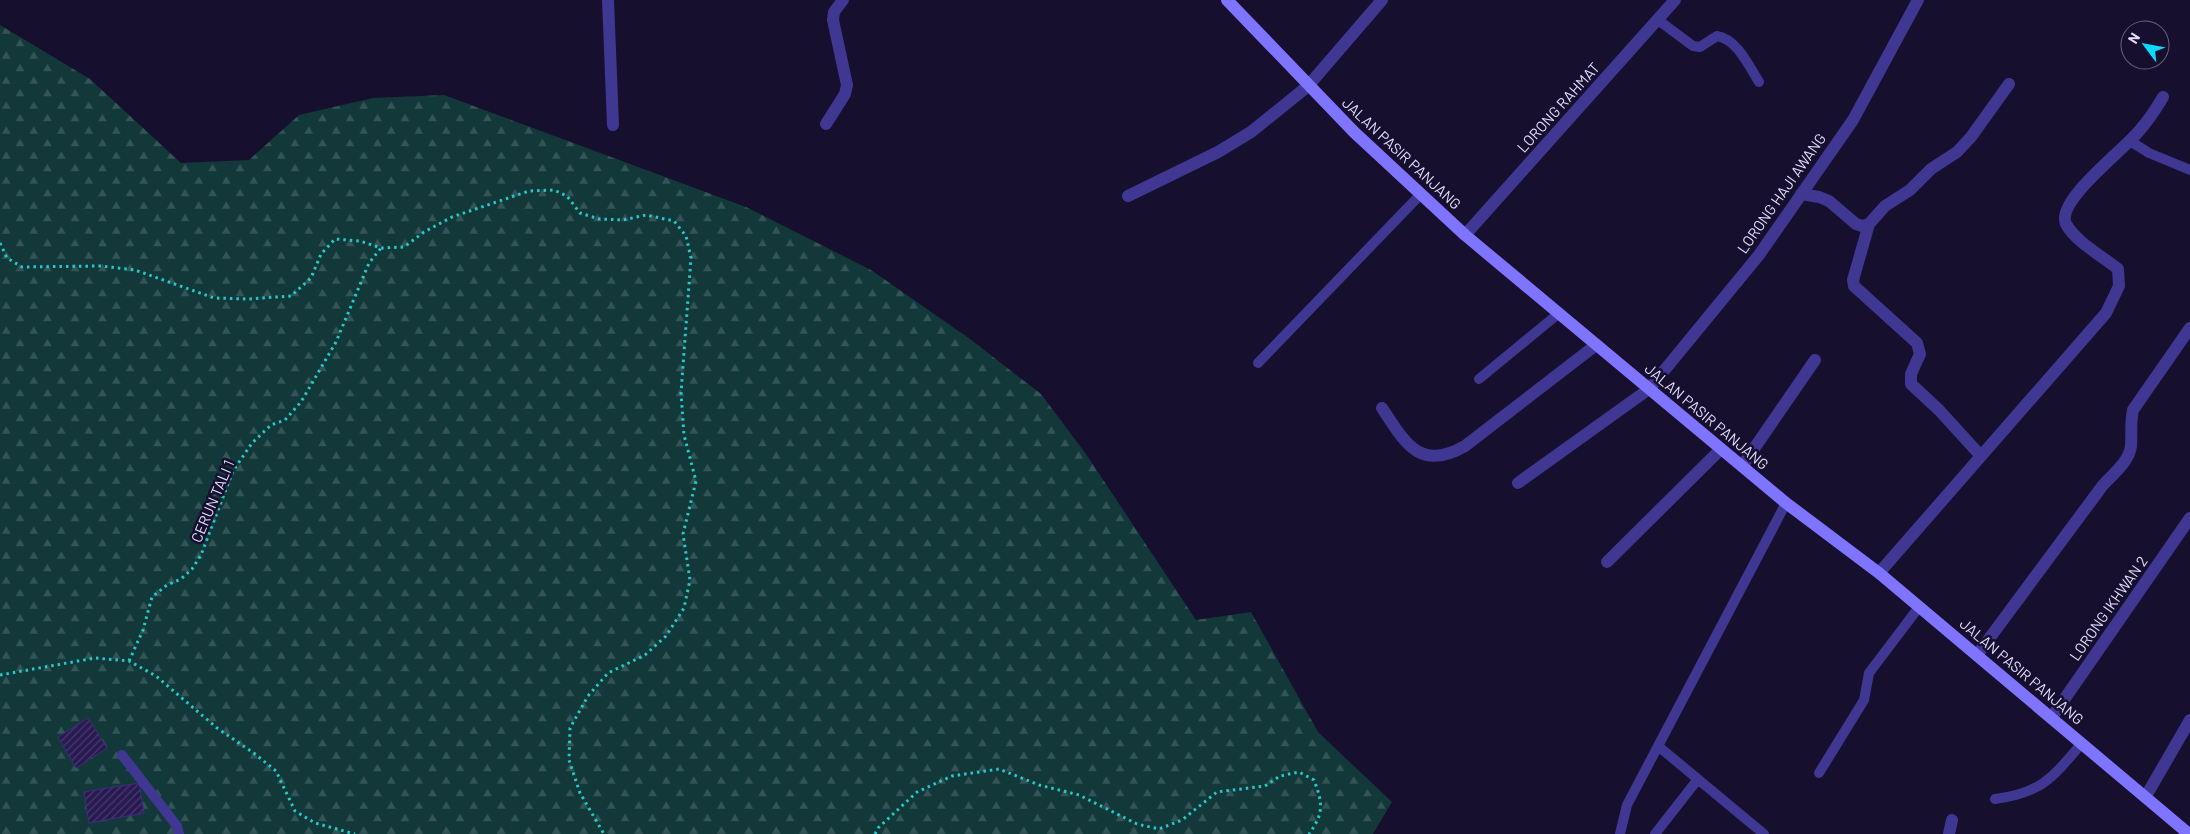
<svg xmlns="http://www.w3.org/2000/svg" width="2190" height="834" font-family="Barlow,sans-serif">
	<style>
		.forest { fill: url(#forest-firs) }
		.building { fill: url(#building-hatch); stroke: #3f2a7f }
		.lines { fill: none; stroke-linecap: round; stroke-linejoin: round }
		.path { stroke: #26c9c8; stroke-width: 3; stroke-dasharray: 2.5 4; stroke-linecap: butt }
		.service { stroke: #3f3791; stroke-width: 10 }
		.minor { stroke: #3f3791; stroke-width: 12 }
		.secondary { stroke: #7e74ff; stroke-width: 12 }
		.labels { text-anchor: middle; dominant-baseline: central; stroke-width: 5; stroke-linejoin: round; paint-order: stroke }
		.street-label { font-size: 15px; fill: #e2ddff; stroke: #160f2e }
	</style>
	<defs>
		<pattern id="forest-firs" width="22" height="20" patternUnits="userSpaceOnUse" patternTransform="scale(1.25)"><rect width="22" height="20" fill="#123839"/><path d="M5 1l3.5 6h-7zM16 11l3.5 6h-7z" fill="#345457"/></pattern>
		<pattern id="building-hatch" width="6" height="6" patternUnits="userSpaceOnUse" patternTransform="scale(1.25)"><rect width="6" height="6" fill="#281a51"/><path d="M-1 1l2-2M0 6l6-6M5 7l2-2" fill="none" stroke="#473b6b"/></pattern>
	</defs>
	<rect width="100%" height="100%" fill="#160f2e"/>
	<path class="forest" d="M 0,25 L 90,79 L 181,163 L 249,160 L 299,115 L 373,98 L 444,95 L 746,207 L 871,270 L 970,339 L 1041,394 L 1086,454 L 1196,620 L 1251,612 L 1318,732 L 1392,802 L 1373,834 L 0,834 Z"/>
	<path class="building" d="M 88,718 L 107,748 L 76,768 L 58,737 Z
		M 139,783 L 144,813 L 89,823 L 84,792 Z"/>
	<g class="lines">
		<path class="path" d="M 0,243 L 7,258 L 22,267 L 101,266 L 135,270 L 214,298 L 248,299 L 291,296 L 311,278 L 321,254 L 335,239 L 360,241 L 381,248 L 404,247 L 424,232 L 452,217 L 529,191 L 554,190 L 567,196 L 580,213 L 599,219 L 623,220 L 646,215 L 674,221 L 686,236 L 691,258 L 681,393 L 684,435 L 696,481 L 683,534 L 690,580 L 684,608 L 666,636 L 645,655 L 608,673 L 588,696 L 570,728 L 569,760 L 580,793 L 604,834
			M 129,661 L 143,630 L 152,597 L 167,585 L 181,579 L 192,569 L 201,555 L 233,471 L 252,443 L 271,425 L 285,420 L 301,402 L 336,342 L 369,263 L 381,248
			M 0,675 L 95,658 L 129,661 L 156,676 L 217,728 L 255,754 L 276,771 L 295,811 L 315,823 L 355,834
			M 875,834 L 878,828 L 917,792 L 952,776 L 999,769 L 1039,785 L 1079,795 L 1137,824 L 1159,829 L 1182,820 L 1217,792 L 1265,786 L 1280,776 L 1299,772 L 1314,780 C 1323,804 1324,813 1309,834"/>
		<path class="service" d="M 1658,20 L 1693,46 L 1700,47 L 1717,36 C 1737,39 1749,66 1759,82
			M 2130,141 L 2149,153 L 2190,170
			M 1258,363 L 1421,194
			M 1479,379 L 1558,314
			M 1658,746 L 1764,834
			M 122,755 L 177,826 L 179,834
			M 1819,773 L 1864,700 L 1869,673 L 1919,607
			M 1995,799 C 2042,793 2053,777 2082,743
			M 1620,834 L 1627,805 L 1786,503
			M 1655,834 L 1698,779"/>
		<path class="minor" d="M 608,0 L 613,125
			M 826,124 L 845,94 L 847,85 L 833,20 L 834,12 L 843,0
			M 1801,194 L 1819,197 L 1829,201 L 1856,224 L 1862,226 L 1869,224 L 1885,206 L 1910,190 L 1931,169 L 1957,152 L 1971,137 L 2009,84
			M 1128,196 L 1218,152 L 1251,132 L 1308,86 L 1382,0
			M 1869,224 L 1853,280 L 1854,286 L 1917,343 L 1920,354 L 1911,374 L 1911,384 L 1939,410 L 1980,455
			M 1465,235 L 1675,0
			M 1382,408 C 1405,443 1420,472 1465,446 L 1596,345
			M 1742,466 L 1815,360
			M 1518,483 L 1649,389 L 1759,255 L 1853,120 L 1918,0
			M 1607,562 L 1721,449
			M 1879,573 L 2106,313 L 2119,286 L 2118,269 C 2102,256 2076,242 2066,224 C 2055,201 2125,149 2139,131 C 2148,121 2156,109 2163,97
			M 1977,655 L 2103,485 C 2113,474 2129,462 2131,446 C 2132,433 2130,423 2133,410 L 2190,328
			M 2052,717 L 2190,518
			M 2146,796 L 2190,720
			M 1949,834 L 1952,820"/>
		<path class="secondary" d="M 1227,0 L 1354,132 L 1465,235 L 1786,503 L 1879,573 L 2189,834"/>
	</g>
	<g class="labels">
		<g class="street-label">
			<text transform="translate(1558 107) rotate(-48)">LORONG RAHMAT</text>
			<text transform="translate(1402 153) rotate(43)">JALAN PASIR PANJANG</text>
			<text transform="translate(1781 193) rotate(-55)">LORONG HAJI AWANG</text>
			<text transform="translate(1707 416) rotate(40)">JALAN PASIR PANJANG</text>
			<text transform="translate(212 501) rotate(-67)">CERUN TALI 1</text>
			<text transform="translate(2108 608) rotate(-55)">LORONG IKHWAN 2</text>
			<text transform="translate(2022 671) rotate(40)">JALAN PASIR PANJANG</text>
		</g>
	</g>
	<g transform="translate(2145 45) rotate(302)"><circle r="24" fill="#160f2e" stroke="#686182"/>
	<path d="M0-4L9 19L0 12L-9 19Z" fill="#09daff"/>
	<text y="-8" font-size="14" font-weight="bold" text-anchor="middle" fill="#e2ddff">N</text>
	</g>
</svg>
